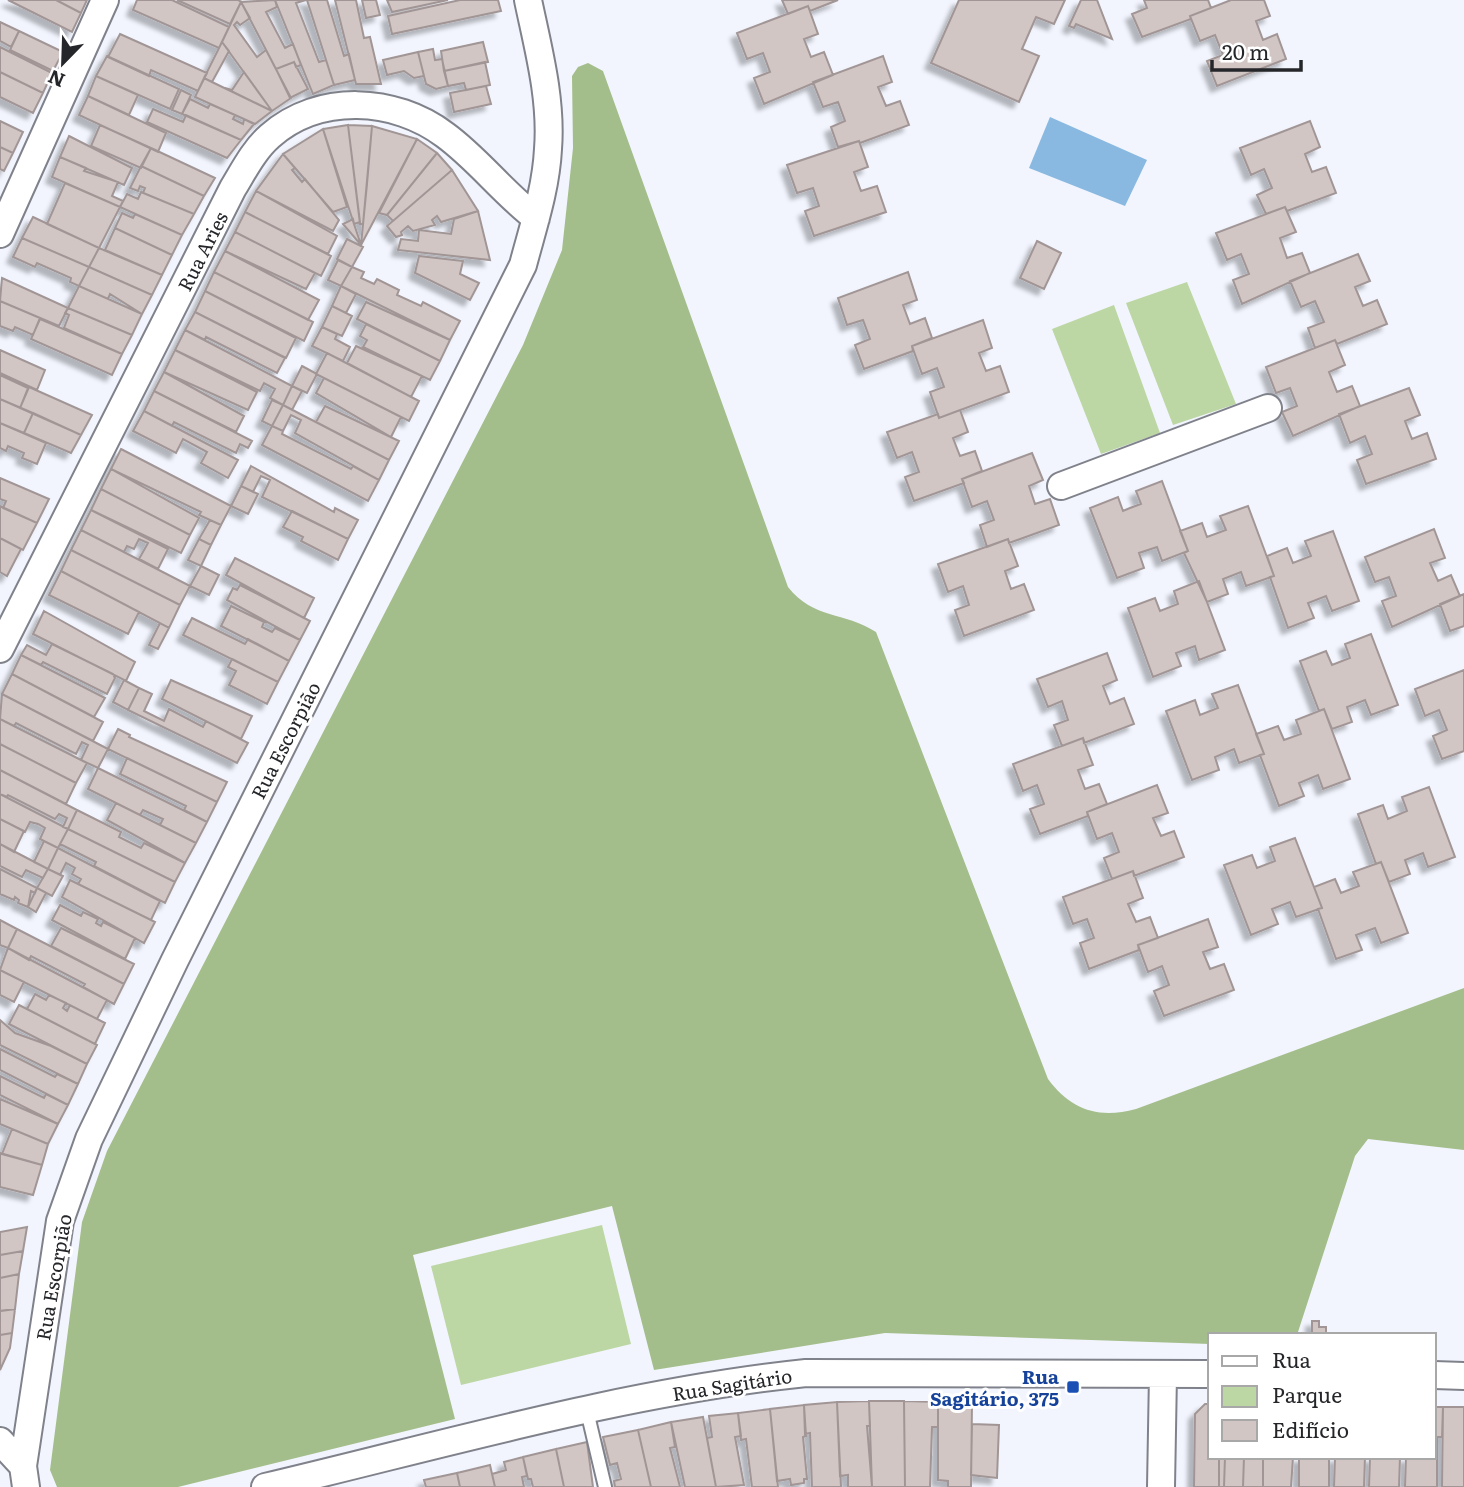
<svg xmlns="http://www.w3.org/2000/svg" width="1464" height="1487" font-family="Literata,serif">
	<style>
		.green { fill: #bcd7a3 }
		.forest { fill: #a4be8b }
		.water { fill: #89b9e0 }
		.building { fill: #d2c6c5; stroke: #a19695; stroke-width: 2; filter: url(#shadow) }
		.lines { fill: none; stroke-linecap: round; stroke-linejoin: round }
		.service-casing { stroke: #80828b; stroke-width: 16 }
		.minor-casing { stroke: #80828b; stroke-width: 30 }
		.service { stroke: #fff; stroke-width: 12 }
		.minor { stroke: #fff; stroke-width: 26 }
		.transit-dot { fill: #1a4fb4; stroke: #fff; stroke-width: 2.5 }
		.labels { text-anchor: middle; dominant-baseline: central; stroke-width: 6; stroke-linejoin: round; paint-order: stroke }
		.street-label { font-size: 19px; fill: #252629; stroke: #fff }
		.transit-label { font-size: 19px; font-weight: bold; fill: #164399; stroke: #fff; text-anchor: end }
	</style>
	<defs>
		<filter id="shadow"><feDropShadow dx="-6" dy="6" stdDeviation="2" flood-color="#0004"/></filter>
	</defs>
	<rect width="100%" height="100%" fill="#f2f5fe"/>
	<path class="green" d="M 1187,282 L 1236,404 L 1173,425 L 1126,303 Z
		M 1114,305 L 1160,433 L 1101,454 L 1052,329 Z
		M 602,1225 L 631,1344 L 461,1385 L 431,1266 Z"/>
	<path class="forest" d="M 588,63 L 603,71 L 788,587 C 814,620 844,611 876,632 L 1048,1079 C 1071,1110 1098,1119 1136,1109 L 1464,988 L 1464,1150 L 1368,1139 L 1355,1156 L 1298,1332 L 1295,1335 L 1210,1335 L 1210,1344 L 885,1333 L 654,1370 L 612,1206 L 413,1255 L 455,1419 L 178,1487 L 57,1487 L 50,1470 L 82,1222 L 107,1151 L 523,345 L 562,250 L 573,148 L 572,76 L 578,67 Z"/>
	<path class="water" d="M 1050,117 L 1147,160 L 1125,206 L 1029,168 Z"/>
	<path class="building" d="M 8,0 L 56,0 L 81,13 L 72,32 Z
		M 56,0 L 87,0 L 81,13 Z
		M 137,0 L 172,0 L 229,27 L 219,48 L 133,10 Z
		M 177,0 L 238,0 L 241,2 L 230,24 Z
		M 275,0 L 277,7 L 266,12 L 285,48 L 293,44 L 301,65 L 296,67 L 294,62 L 276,69 L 241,2 Z
		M 275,0 L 306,0 L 296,3 L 319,62 L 326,60 L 334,85 L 313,94 Z
		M 307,0 L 327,0 L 344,56 L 349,54 L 355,80 L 334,85 Z
		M 335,0 L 356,0 L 364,38 L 370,37 L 381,84 L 356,84 Z
		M 362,0 L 376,0 L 380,15 L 366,18 Z
		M 387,0 L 448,0 L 392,12 Z
		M 460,0 L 498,0 L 501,11 L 392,34 L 388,16 Z
		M 782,0 L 838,0 L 810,11 L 808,6 L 788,14 Z
		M 959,0 L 1065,0 L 1054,24 L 1036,17 L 1022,49 L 1039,56 L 1019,102 L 931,63 Z
		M 1081,0 L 1097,0 L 1112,39 L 1076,24 L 1074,28 L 1069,26 Z
		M 1144,0 L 1208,0 L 1211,8 L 1190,16 L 1191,19 L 1142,37 L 1132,14 L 1147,8 Z
		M 1231,0 L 1264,0 L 1270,16 L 1256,21 L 1263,40 L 1277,34 L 1286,59 L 1217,86 L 1207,61 L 1223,55 L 1215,35 L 1200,41 L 1190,16 Z
		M 241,2 L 250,18 L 240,25 L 237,22 L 234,25 L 257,57 L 266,50 L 291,98 L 272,111 L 222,42 Z
		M 808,6 L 818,34 L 804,39 L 811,57 L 824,52 L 833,75 L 764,104 L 754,78 L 770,72 L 763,53 L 747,59 L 737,33 Z
		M 0,22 L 19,31 L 11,47 L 0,41 Z
		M 19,31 L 63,52 L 53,71 L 10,50 Z
		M 120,34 L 207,73 L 198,91 L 151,70 L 149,76 L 108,57 Z
		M 222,42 L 229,51 L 212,82 L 204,78 Z
		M 483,42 L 488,62 L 444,71 L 441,51 Z
		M 0,47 L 52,73 L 43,93 L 0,72 Z
		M 433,49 L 435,60 L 442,59 L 448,86 L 436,89 L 426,84 L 418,52 Z
		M 418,52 L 424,76 L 414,78 L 404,71 L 387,75 L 383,60 Z
		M 107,56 L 179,89 L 170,109 L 96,76 Z
		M 883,56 L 892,82 L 878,87 L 886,106 L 900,101 L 909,125 L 860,143 L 859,141 L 838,147 L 831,127 L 845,121 L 838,102 L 823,107 L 813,82 Z
		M 294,62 L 308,89 L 290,98 L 276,69 Z
		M 485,62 L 490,85 L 466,90 L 464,83 L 448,86 L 444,71 Z
		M 0,72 L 43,93 L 33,113 L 0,97 Z
		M 244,72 L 272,111 L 225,88 L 232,90 Z
		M 96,76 L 138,95 L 129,115 L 88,96 Z
		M 204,78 L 212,82 L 272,111 L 255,124 L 195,97 Z
		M 486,86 L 491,104 L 454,112 L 450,93 Z
		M 181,90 L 191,95 L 182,114 L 172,110 Z
		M 88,96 L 166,133 L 158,152 L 79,115 Z
		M 190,99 L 208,108 L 210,104 L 235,115 L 233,119 L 243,124 L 244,119 L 254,124 L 241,140 L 182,114 Z
		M 153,109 L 183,122 L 186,115 L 241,140 L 227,158 L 147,122 Z
		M 0,121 L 23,132 L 13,153 L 0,147 Z
		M 1310,121 L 1320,147 L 1305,154 L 1312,172 L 1326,167 L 1336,193 L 1287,211 L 1285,207 L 1266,214 L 1257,195 L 1272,188 L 1264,169 L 1251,175 L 1240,148 Z
		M 100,125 L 151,148 L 141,168 L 91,146 Z
		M 348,125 L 360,222 L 354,224 L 323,129 Z
		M 348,125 L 372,126 L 363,224 L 360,224 Z
		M 372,126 L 417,139 L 361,245 L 367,184 Z
		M 323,129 L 347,207 L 333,212 L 283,154 Z
		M 69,136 L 132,168 L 124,185 L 60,157 Z
		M 417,139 L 437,153 L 387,215 L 379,213 Z
		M 859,141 L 868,167 L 854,172 L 861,191 L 877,186 L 886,212 L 814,236 L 805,211 L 819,206 L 813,188 L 797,193 L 787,165 Z
		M 0,147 L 13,153 L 4,171 L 0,169 Z
		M 151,148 L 215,178 L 204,196 L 141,166 Z
		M 437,153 L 452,170 L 393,221 L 387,215 Z
		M 283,154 L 295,168 L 292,170 L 302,182 L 305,179 L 339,220 L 333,231 L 256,191 Z
		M 60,157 L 86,168 L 84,171 L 118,182 L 112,196 L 123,201 L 120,207 L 52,177 Z
		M 141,166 L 204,196 L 194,214 L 143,193 L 145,188 L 140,186 L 138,191 L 130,188 Z
		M 452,170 L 478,211 L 441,222 L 437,216 L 432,220 L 435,225 L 413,231 L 408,226 L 401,232 L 402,235 L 396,237 L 387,226 Z
		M 65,183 L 120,207 L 99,248 L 47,224 Z
		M 256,191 L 337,236 L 328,254 L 245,212 Z
		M 141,192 L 194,214 L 182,235 L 120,207 L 127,194 L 138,199 Z
		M 1285,207 L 1296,232 L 1280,238 L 1287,258 L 1302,253 L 1310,273 L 1242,304 L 1233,280 L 1249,274 L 1241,254 L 1227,260 L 1216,233 Z
		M 478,211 L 490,260 L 398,250 L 401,239 L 418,241 L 419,230 L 451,234 L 454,219 Z
		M 245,212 L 331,256 L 321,276 L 235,232 Z
		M 122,213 L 133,218 L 135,214 L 182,235 L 172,255 L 115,228 Z
		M 33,217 L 99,248 L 89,267 L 22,238 Z
		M 353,219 L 354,224 L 361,245 L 343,224 Z
		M 115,228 L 172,255 L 162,275 L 105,250 Z
		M 235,232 L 315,273 L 306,289 L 225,251 Z
		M 22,238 L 89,267 L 79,286 L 70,282 L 71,278 L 37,263 L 35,267 L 13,257 Z
		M 347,239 L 363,247 L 352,267 L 337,259 Z
		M 1037,241 L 1061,253 L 1044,289 L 1020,278 Z
		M 99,248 L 162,275 L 152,295 L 89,267 Z
		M 225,251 L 319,300 L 308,320 L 214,272 Z
		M 1358,254 L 1370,281 L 1355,287 L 1363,306 L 1377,300 L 1387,324 L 1337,344 L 1335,340 L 1315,348 L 1308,328 L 1324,322 L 1315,301 L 1301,307 L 1290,281 Z
		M 419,256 L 463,261 L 460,274 L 479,283 L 470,300 L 415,273 Z
		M 338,260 L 352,267 L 341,286 L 328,280 Z
		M 89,267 L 152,295 L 142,314 L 110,294 L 108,299 L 79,286 Z
		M 352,267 L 364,272 L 361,278 L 374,284 L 377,279 L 399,290 L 397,295 L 421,306 L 423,302 L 460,321 L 450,340 L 341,286 Z
		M 214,272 L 313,322 L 304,341 L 205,291 Z
		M 908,272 L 917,300 L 903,305 L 910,324 L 925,318 L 932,338 L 912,346 L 913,351 L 864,369 L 855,345 L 870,339 L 863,320 L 847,325 L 838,298 Z
		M 2,278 L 68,308 L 59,326 L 0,301 Z
		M 79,286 L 142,314 L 132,335 L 68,308 Z
		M 341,286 L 356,294 L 346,313 L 332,306 Z
		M 205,291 L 296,338 L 286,358 L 195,312 Z
		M 0,301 L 40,318 L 33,335 L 15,327 L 13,331 L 0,326 Z
		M 366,302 L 450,340 L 440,361 L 357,319 Z
		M 332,306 L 352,316 L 342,336 L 322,327 Z
		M 68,308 L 132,335 L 122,354 L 64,328 L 69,315 L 65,313 Z
		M 195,312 L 285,358 L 277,373 L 206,337 L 205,340 L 185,330 Z
		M 40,319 L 122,354 L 112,375 L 31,339 Z
		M 983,320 L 992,348 L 979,353 L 986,371 L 1000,366 L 1009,392 L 939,418 L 930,392 L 944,387 L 937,368 L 922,374 L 912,346 Z
		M 366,324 L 440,361 L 430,380 L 363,347 L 367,340 L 360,336 Z
		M 322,327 L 337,334 L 335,339 L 350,347 L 343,361 L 312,346 Z
		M 185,330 L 292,386 L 283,405 L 270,398 L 275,389 L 264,383 L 260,391 L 175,350 Z
		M 1335,340 L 1345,365 L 1329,372 L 1337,392 L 1352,386 L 1360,406 L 1293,436 L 1282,412 L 1297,406 L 1290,388 L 1276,393 L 1266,367 Z
		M 356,346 L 422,376 L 411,397 L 347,363 Z
		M 0,350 L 45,370 L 37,390 L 0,373 Z
		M 175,350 L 257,392 L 248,410 L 164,372 Z
		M 327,353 L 419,401 L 409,421 L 316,374 Z
		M 302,366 L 317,374 L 307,393 L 292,386 Z
		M 164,372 L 244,416 L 236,432 L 154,391 Z
		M 0,375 L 28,388 L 20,408 L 0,399 Z
		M 324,378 L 401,417 L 391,437 L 316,393 Z
		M 292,386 L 302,391 L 292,410 L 283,405 Z
		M 29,387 L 92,415 L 81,435 L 20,408 Z
		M 1409,388 L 1420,415 L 1405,421 L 1412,439 L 1427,433 L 1436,459 L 1366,484 L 1357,460 L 1372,454 L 1365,436 L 1350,443 L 1339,414 Z
		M 154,391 L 252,441 L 248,448 L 240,444 L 236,453 L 174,422 L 172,426 L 144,411 Z
		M 0,399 L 33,413 L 24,433 L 0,423 Z
		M 272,400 L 283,405 L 272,426 L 262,421 Z
		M 283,405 L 389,460 L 379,480 L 295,433 L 301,420 L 291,415 L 283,431 L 272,426 Z
		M 325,406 L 399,441 L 389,460 L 316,422 Z
		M 960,410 L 968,432 L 953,438 L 960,456 L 975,451 L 982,471 L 962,479 L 964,483 L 914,501 L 905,477 L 919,472 L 912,452 L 897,458 L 887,432 L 938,414 L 939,418 Z
		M 144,411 L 238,460 L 228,478 L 201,463 L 207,452 L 183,439 L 176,453 L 133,431 Z
		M 33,413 L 81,435 L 71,453 L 24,433 Z
		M 0,423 L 46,443 L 37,464 L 22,458 L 24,453 L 8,446 L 6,451 L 0,448 Z
		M 272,426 L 283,431 L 282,434 L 351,469 L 353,466 L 379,480 L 368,501 L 262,445 Z
		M 121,449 L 231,506 L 221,525 L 199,515 L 201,512 L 111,469 Z
		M 1032,453 L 1043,480 L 1029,486 L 1035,504 L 1050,499 L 1059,525 L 1009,543 L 1008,539 L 987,547 L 980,525 L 994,520 L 987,501 L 972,507 L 962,479 Z
		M 251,466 L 334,512 L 335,508 L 358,520 L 348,539 L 262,497 L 270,480 L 261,476 L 253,492 L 241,486 Z
		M 111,469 L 199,518 L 190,535 L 101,489 Z
		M 0,478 L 49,499 L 37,523 L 3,508 L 6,501 L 0,499 Z
		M 1162,481 L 1188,551 L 1162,561 L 1157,547 L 1139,553 L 1144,568 L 1117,578 L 1090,508 L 1118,497 L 1123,511 L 1130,508 L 1141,504 L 1136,491 Z
		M 241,486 L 258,494 L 248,514 L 231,506 Z
		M 101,489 L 190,535 L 181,553 L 91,510 Z
		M 0,506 L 37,523 L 23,550 L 0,538 Z
		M 1248,506 L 1274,576 L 1246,586 L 1241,572 L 1223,579 L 1228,594 L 1207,602 L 1184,553 L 1188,551 L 1180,531 L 1202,523 L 1207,537 L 1226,530 L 1220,516 Z
		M 91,510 L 168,549 L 158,569 L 139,559 L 148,543 L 139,539 L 134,549 L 127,546 L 124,552 L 81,530 Z
		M 292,511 L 348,539 L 338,560 L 301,541 L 303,537 L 283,527 Z
		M 210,520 L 221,525 L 211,545 L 199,539 Z
		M 1434,529 L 1445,558 L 1430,563 L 1438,581 L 1451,575 L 1460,596 L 1392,627 L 1382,601 L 1396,596 L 1389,577 L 1375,582 L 1365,557 Z
		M 81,530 L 190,586 L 180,605 L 71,550 Z
		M 1333,531 L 1359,601 L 1332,611 L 1326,596 L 1308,603 L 1314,618 L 1288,628 L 1270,577 L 1274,576 L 1267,556 L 1287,548 L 1293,563 L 1311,556 L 1305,541 Z
		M 0,538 L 21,549 L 7,576 L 0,572 Z
		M 199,539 L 211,545 L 201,566 L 188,560 Z
		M 1008,539 L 1018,566 L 1005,571 L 1011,589 L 1024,584 L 1034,610 L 964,636 L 955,610 L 969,605 L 963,586 L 948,592 L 938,564 Z
		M 71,550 L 180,605 L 169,628 L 61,571 Z
		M 235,558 L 314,598 L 304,618 L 226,575 Z
		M 201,566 L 219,575 L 209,595 L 190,586 Z
		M 61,571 L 139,612 L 128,634 L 49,595 Z
		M 1199,581 L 1225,650 L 1199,660 L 1195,646 L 1176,653 L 1181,666 L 1153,677 L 1128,608 L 1155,598 L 1160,611 L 1178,604 L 1174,591 Z
		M 240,585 L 310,621 L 300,640 L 227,600 L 233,588 L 237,590 Z
		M 1464,594 L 1464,626 L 1450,631 L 1440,604 Z
		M 231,606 L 264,622 L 262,627 L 272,632 L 275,628 L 300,640 L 289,661 L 221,626 Z
		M 44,611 L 135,662 L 126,681 L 33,634 Z
		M 192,618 L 245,644 L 248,639 L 289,661 L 278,682 L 183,635 Z
		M 160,623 L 169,628 L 158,649 L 149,645 Z
		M 1371,634 L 1398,705 L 1371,715 L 1365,700 L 1347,707 L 1352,722 L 1332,729 L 1324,709 L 1319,711 L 1300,661 L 1326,651 L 1332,665 L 1350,658 L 1345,644 Z
		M 52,644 L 113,674 L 115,678 L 107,694 L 43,662 L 41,665 L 21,655 L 27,645 L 46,655 Z
		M 1107,653 L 1117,680 L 1103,686 L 1110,704 L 1124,698 L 1134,724 L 1084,743 L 1083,738 L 1062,746 L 1054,725 L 1068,720 L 1062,701 L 1048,707 L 1037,679 Z
		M 21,655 L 105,698 L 94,717 L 12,674 Z
		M 232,659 L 278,682 L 267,704 L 229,685 L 236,671 L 228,667 Z
		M 1464,670 L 1464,751 L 1442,759 L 1433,736 L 1447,730 L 1439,710 L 1425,716 L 1415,689 Z
		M 12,674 L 103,722 L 93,741 L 2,694 Z
		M 124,680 L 139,688 L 128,710 L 113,702 Z
		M 171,680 L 252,716 L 241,739 L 162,699 Z
		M 1238,685 L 1264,754 L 1239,763 L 1234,749 L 1215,757 L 1219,770 L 1192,780 L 1166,711 L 1195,700 L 1200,715 L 1218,708 L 1212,694 Z
		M 139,688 L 152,694 L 144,711 L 164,721 L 169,709 L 203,727 L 206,721 L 248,743 L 237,763 L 128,710 Z
		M 2,694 L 108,749 L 98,768 L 81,760 L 88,745 L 82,742 L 76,754 L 16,723 L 14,726 L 0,719 Z
		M 1324,709 L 1350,779 L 1323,789 L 1318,775 L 1299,783 L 1304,796 L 1279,806 L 1260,755 L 1264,754 L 1256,734 L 1278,726 L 1284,740 L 1301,734 L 1296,720 Z
		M 0,719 L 87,763 L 76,783 L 0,744 Z
		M 118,729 L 130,735 L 129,737 L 227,782 L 217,802 L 108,749 Z
		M 1083,738 L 1093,765 L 1078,770 L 1085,789 L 1099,784 L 1107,804 L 1087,812 L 1088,816 L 1040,834 L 1030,809 L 1044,804 L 1037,785 L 1023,791 L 1013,764 Z
		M 0,744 L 76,783 L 66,804 L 0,770 Z
		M 127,758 L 217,802 L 207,822 L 184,810 L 186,806 L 120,774 Z
		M 98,768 L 207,822 L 196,843 L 160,825 L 163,819 L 143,810 L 140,815 L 88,789 Z
		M 0,770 L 77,810 L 68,829 L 63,827 L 67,818 L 59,814 L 55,819 L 8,795 L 7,797 L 0,794 Z
		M 1157,785 L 1168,813 L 1153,818 L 1161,836 L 1174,831 L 1184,857 L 1134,876 L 1133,871 L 1112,879 L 1104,858 L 1119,852 L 1112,833 L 1097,839 L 1087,812 Z
		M 1429,787 L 1455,857 L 1428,867 L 1423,853 L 1405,860 L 1410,874 L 1389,882 L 1381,862 L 1376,864 L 1358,814 L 1383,805 L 1388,819 L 1407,811 L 1402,797 Z
		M 0,794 L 68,829 L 58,848 L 40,839 L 45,828 L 38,824 L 30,822 L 25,832 L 0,819 Z
		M 116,803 L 196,843 L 185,863 L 107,820 Z
		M 77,810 L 121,832 L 119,837 L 141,848 L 144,843 L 185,863 L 175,882 L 68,829 Z
		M 0,819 L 24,831 L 14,852 L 0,844 Z
		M 68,829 L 175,882 L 165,903 L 94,866 L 96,862 L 60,844 Z
		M 1295,838 L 1322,908 L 1296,917 L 1290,902 L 1272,909 L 1278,924 L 1251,935 L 1224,865 L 1252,855 L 1257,868 L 1275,861 L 1270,847 Z
		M 44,841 L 58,848 L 48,869 L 34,862 Z
		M 0,844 L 48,869 L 43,878 L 26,870 L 22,877 L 0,866 Z
		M 58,848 L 160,901 L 151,920 L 78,884 L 81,879 L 72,874 L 75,868 L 66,863 L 60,875 L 48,869 Z
		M 1381,862 L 1408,933 L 1381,943 L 1375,928 L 1356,935 L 1362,950 L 1336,959 L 1318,909 L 1322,908 L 1314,887 L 1335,879 L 1341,893 L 1359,886 L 1353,872 Z
		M 0,869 L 37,888 L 35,893 L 31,891 L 28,907 L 18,903 L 19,900 L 15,897 L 14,900 L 0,894 Z
		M 48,869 L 63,876 L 52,896 L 37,888 Z
		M 1133,871 L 1143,898 L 1128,904 L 1136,922 L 1150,917 L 1158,938 L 1138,945 L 1139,950 L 1089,969 L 1080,943 L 1094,938 L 1087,919 L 1073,924 L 1063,897 Z
		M 70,880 L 155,922 L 144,943 L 62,897 Z
		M 37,888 L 46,893 L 36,912 L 28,907 Z
		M 60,905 L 81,916 L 83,912 L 98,919 L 96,923 L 101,926 L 103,922 L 135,938 L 125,959 L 52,920 Z
		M 1208,919 L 1218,947 L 1203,952 L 1210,969 L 1224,964 L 1234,990 L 1164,1016 L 1154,991 L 1169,985 L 1162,966 L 1148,972 L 1138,945 Z
		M 0,920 L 17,929 L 8,948 L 0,945 Z
		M 61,928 L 134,964 L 124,984 L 51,946 Z
		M 17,929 L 124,984 L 114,1004 L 83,987 L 85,984 L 31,956 L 29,960 L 8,948 Z
		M 8,948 L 107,1000 L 97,1019 L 0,970 Z
		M 0,970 L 24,982 L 14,1002 L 0,995 Z
		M 35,994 L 46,1000 L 49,995 L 66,1003 L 63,1008 L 67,1011 L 70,1005 L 105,1023 L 95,1044 L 27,1009 Z
		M 19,1005 L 97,1045 L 87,1064 L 9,1024 Z
		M 0,1020 L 15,1033 L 51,1046 L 87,1064 L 78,1084 L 0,1045 Z
		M 0,1049 L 55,1077 L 57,1074 L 78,1084 L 68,1105 L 0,1070 Z
		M 0,1076 L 44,1098 L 46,1094 L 68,1105 L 58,1124 L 0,1095 Z
		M 0,1099 L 58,1124 L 48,1144 L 0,1124 Z
		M 12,1129 L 48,1144 L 42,1165 L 2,1154 Z
		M 0,1153 L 42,1165 L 33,1195 L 0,1187 Z
		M 27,1227 L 23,1251 L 0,1255 L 0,1232 Z
		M 23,1251 L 19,1274 L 0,1278 L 0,1255 Z
		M 19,1274 L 15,1309 L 0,1311 L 0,1278 Z
		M 15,1309 L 12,1333 L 0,1335 L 0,1311 Z
		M 1312,1321 L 1319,1321 L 1319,1327 L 1326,1327 L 1326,1335 L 1312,1335 Z
		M 12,1333 L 10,1348 L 0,1370 L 0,1335 Z
		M 869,1401 L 904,1401 L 905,1487 L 872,1487 Z
		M 869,1401 L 870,1426 L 867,1426 L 872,1487 L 848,1487 L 848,1475 L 840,1476 L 837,1402 Z
		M 904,1401 L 938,1402 L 938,1427 L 932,1427 L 930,1487 L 905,1487 Z
		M 837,1402 L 841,1487 L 812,1487 L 810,1433 L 805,1434 L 804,1405 Z
		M 938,1402 L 972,1403 L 971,1487 L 948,1487 L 948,1481 L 938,1480 Z
		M 1205,1404 L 1210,1404 L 1210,1457 L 1219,1457 L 1219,1487 L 1194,1487 L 1195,1414 Z
		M 804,1405 L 806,1436 L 803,1437 L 807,1479 L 804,1479 L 804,1483 L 791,1485 L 790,1479 L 777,1481 L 770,1409 Z
		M 1434,1407 L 1443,1407 L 1442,1437 L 1437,1437 L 1437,1487 L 1405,1487 L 1406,1457 L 1434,1457 Z
		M 1443,1407 L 1464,1407 L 1464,1487 L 1442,1487 Z
		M 770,1409 L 778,1487 L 752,1487 L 746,1439 L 741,1440 L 738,1413 Z
		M 738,1413 L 741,1436 L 735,1437 L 744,1485 L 716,1487 L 707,1438 L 712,1437 L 709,1416 Z
		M 703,1417 L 716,1487 L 685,1487 L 671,1422 Z
		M 671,1422 L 675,1447 L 670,1448 L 680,1487 L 651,1487 L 638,1430 Z
		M 972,1424 L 999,1425 L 997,1478 L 971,1475 Z
		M 638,1430 L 651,1487 L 615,1487 L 614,1481 L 621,1479 L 617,1463 L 610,1465 L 603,1437 Z
		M 587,1442 L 593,1487 L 564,1487 L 556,1449 Z
		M 556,1449 L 564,1487 L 533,1487 L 531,1479 L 528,1479 L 523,1457 Z
		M 523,1457 L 527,1476 L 522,1477 L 524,1487 L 495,1487 L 492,1474 L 506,1470 L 504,1462 Z
		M 1219,1457 L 1225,1457 L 1224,1487 L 1219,1487 Z
		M 1225,1457 L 1244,1457 L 1243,1487 L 1224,1487 Z
		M 1244,1457 L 1263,1457 L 1263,1487 L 1243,1487 Z
		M 1263,1457 L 1293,1457 L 1291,1487 L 1263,1487 Z
		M 1299,1457 L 1329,1457 L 1329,1487 L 1299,1487 Z
		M 1335,1457 L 1365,1457 L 1364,1487 L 1334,1487 Z
		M 1370,1457 L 1400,1457 L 1399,1487 L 1369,1487 Z
		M 490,1465 L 495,1487 L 460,1487 L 457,1473 Z
		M 457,1473 L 460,1487 L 426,1487 L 424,1480 Z"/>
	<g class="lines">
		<g class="service-casing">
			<path id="service" d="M 587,1411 L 605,1487"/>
		</g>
		<g class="minor-casing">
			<path id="minor" d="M 0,234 L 105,0
				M 1061,486 L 1268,408
				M 0,649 L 233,188 C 244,170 254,150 270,136 C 319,93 395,97 445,135 C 478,159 503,193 536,218
				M 1434,1375 L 1464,1376
				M 0,1441 L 23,1466
				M 26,1487 L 23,1466 L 60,1221 L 89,1139 L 175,960 L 523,265 C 533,227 546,189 548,149 C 552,99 538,48 528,0
				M 265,1487 C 443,1445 623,1392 806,1373 L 1210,1374
				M 1161,1487 L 1163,1374"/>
		</g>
		<use href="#service" class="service"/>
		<use href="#minor" class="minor"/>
	</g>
	<rect class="transit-dot" x="1066" y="1380" width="14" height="14" rx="3.5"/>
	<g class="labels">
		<g class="street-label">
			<text transform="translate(202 251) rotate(-63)">Rua Aries</text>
			<text transform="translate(285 740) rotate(-63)">Rua Escorpião</text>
			<text transform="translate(53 1277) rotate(-80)">Rua Escorpião</text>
			<text transform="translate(732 1384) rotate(-9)">Rua Sagitário</text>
		</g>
		<g class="transit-label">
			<text x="1059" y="1376">Rua<tspan x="1059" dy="22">Sagitário, 375</tspan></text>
		</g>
	</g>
	<rect x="1208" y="1333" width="228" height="126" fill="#ffffff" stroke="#a8a8a9" stroke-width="2"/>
	<rect x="1222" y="1356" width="35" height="10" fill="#ffffff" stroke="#a8a8a9" stroke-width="2"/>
	<text x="1272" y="1368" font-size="21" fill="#252629">Rua</text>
	<rect x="1222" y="1386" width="35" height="21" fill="#bcd7a3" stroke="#a8a8a9" stroke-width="2"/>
	<text x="1272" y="1403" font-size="21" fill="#252629">Parque</text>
	<rect x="1222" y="1420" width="35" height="21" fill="#d2c6c5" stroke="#a8a8a9" stroke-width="2"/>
	<text x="1272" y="1438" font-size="21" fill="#252629">Edifício</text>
	<g transform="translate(63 63) rotate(203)" stroke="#ffffff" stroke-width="5" paint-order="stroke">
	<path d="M0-5L12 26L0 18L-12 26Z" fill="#252629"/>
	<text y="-10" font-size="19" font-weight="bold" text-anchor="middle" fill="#252629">N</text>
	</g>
	<path d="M1212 60v10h89v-10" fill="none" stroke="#252629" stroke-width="3.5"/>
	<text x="1222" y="60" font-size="21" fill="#252629" stroke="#ffffff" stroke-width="5" paint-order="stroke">20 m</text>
</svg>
